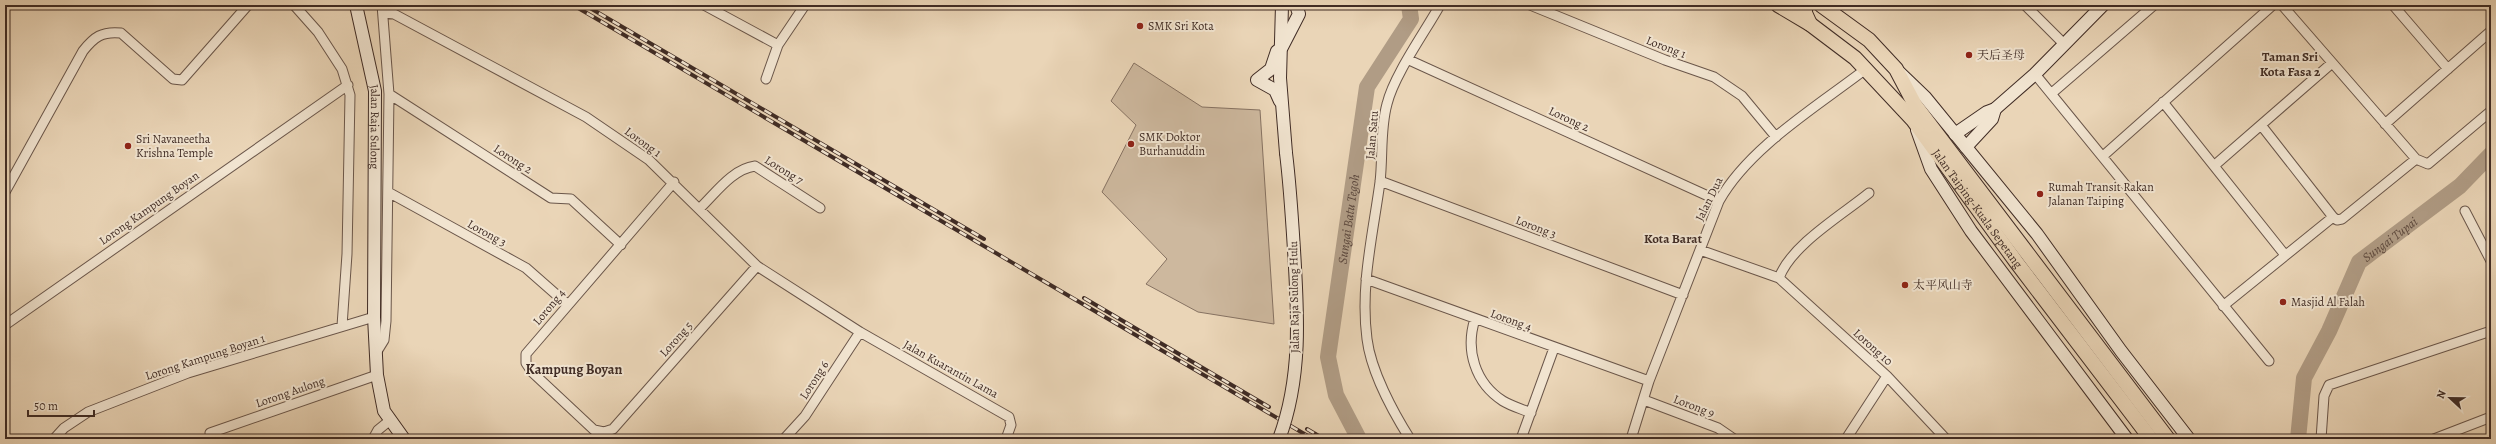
<svg xmlns="http://www.w3.org/2000/svg" width="2496" height="444" font-family="Alegreya,'Noto Serif SC',serif">
	<style>
		.green { fill: #cdb89e; stroke: #867262 }
		.lines { fill: none; stroke-linecap: round; stroke-linejoin: round }
		.river { stroke: #b09c85; stroke-width: 16 }
		.street-casing { stroke: #6a564a; stroke-width: 11 }
		.secondary-casing { stroke: #402c25; stroke-width: 14 }
		.primary-casing { stroke: #402c25; stroke-width: 16 }
		.street { stroke: #f1e4d0; stroke-width: 9 }
		.secondary { stroke: #f1e4d0; stroke-width: 12 }
		.primary { stroke: #ead5b7; stroke-width: 14 }
		.rail-casing { stroke: #402c25; stroke-width: 4 }
		.rail { stroke: #f1e4d0; stroke-width: 2.5; stroke-dasharray: 8; stroke-linecap: butt }
		.secondary-bridge-casing { stroke: #402c25; stroke-width: 14; stroke-linecap: butt }
		.secondary-bridge { stroke: #f1e4d0; stroke-width: 12 }
		.poi-dot { fill: #8f2418; stroke: #f1e4d0; stroke-width: 1.5 }
		.labels { text-anchor: middle; dominant-baseline: central; stroke-width: 4; stroke-linejoin: round; paint-order: stroke }
		.poi-label { font-size: 12px; fill: #402c25; stroke: #f1e4d0; text-anchor: start }
		.street-label { font-size: 12px; fill: #402c25; stroke: #f1e4d0 }
		.neighbourhood-label { font-size: 13px; font-weight: bold; fill: #402c25; stroke: #f1e4d0 }
		.water-label { font-size: 13px; font-style: italic; fill: #5c483d; stroke: #f1e4d0 }
		.quarter-label { font-size: 14px; font-weight: bold; fill: #402c25; stroke: #f1e4d0 }
	</style>
	<rect width="100%" height="100%" fill="#ead5b7"/>
	<filter id="stains"><feTurbulence type="fractalNoise" baseFrequency=".005" numOctaves="4"/><feColorMatrix values="0 0 0 0 .2 0 0 0 0 .09 0 0 0 0 .02 0 0 0 .5 -.17"/></filter>
	<radialGradient id="worn" r=".72"><stop offset=".6" stop-color="#630" stop-opacity="0"/><stop offset="1" stop-color="#630" stop-opacity=".3"/></radialGradient>
	<path class="green" d="M 1134,63 L 1202,107 L 1260,110 L 1274,324 L 1198,312 L 1146,284 L 1167,259 L 1102,192 L 1136,125 L 1111,101 Z"/>
	<g class="lines">
		<g class="river">
			<path id="s1" d="M 1359,439 L 1336,395 L 1328,357 L 1367,87 L 1411,19 L 1409,5"/>
			<path id="s2" d="M 2298,439 L 2304,378 L 2329,331 L 2359,262 L 2460,186 L 2491,154"/>
		</g>
		<g class="street-casing">
			<path id="street" d="M 294,5 L 318,32 L 342,69 L 350,95 L 347,254 L 342,326
				M 704,5 L 778,45
				M 1530,5 L 1665,60 L 1714,77 L 1742,96 L 1776,137
				M 2025,5 L 2064,44
				M 2282,5 L 2416,159 L 2428,164 L 2491,111
				M 2393,5 L 2448,69
				M 384,13 L 394,14 L 586,117 L 649,160 L 757,266 L 860,332 L 1009,417 L 1011,425 L 1006,439
				M 1409,60 L 1719,201
				M 2035,74 L 2269,361
				M 766,79 L 778,45 L 805,5
				M 2052,93 L 2154,5
				M 389,94 L 551,198 L 571,199 L 621,245
				M 2163,102 L 2285,255
				M 2385,124 L 2491,31
				M 2261,125 L 2333,217
				M 2103,156 L 2273,5
				M 2215,165 L 2332,63
				M 1380,181 L 1683,295
				M 674,182 L 526,354 L 526,363 L 532,372 L 594,430 L 604,432 L 613,429 L 757,266
				M 5,192 L 83,51 C 94,37 102,31 121,33 L 173,79 L 182,80 L 248,5
				M 388,192 L 526,268 L 567,304
				M 699,209 C 715,194 732,169 755,166 L 820,208
				M 2465,211 L 2491,261
				M 1700,250 L 1779,278 L 1887,376 L 1946,439
				M 1779,278 C 1791,245 1842,215 1869,193
				M 1366,279 L 1649,381
				M 2223,306 L 2333,217 L 2337,220 L 2342,219 L 2416,159
				M 1475,319 C 1465,350 1475,383 1503,401 C 1511,406 1522,409 1531,413
				M 5,325 L 348,85
				M 376,353 L 384,340 L 386,321 L 389,94 L 382,5
				M 1644,400 L 1718,428 L 1734,439
				M 210,433 L 377,375
				M 54,439 L 64,428 L 88,412 L 188,373 L 374,317
				M 373,439 L 378,430 L 389,421
				M 784,439 L 805,416 L 860,332
				M 1410,439 C 1393,412 1371,371 1367,339 C 1360,286 1373,234 1380,182 C 1383,157 1380,129 1387,104 C 1394,75 1425,32 1440,5
				M 1521,439 L 1554,348
				M 1631,439 L 1649,381 L 1719,201 C 1749,147 1818,106 1867,68
				M 1846,439 L 1887,376
				M 2321,439 L 2324,396 L 2329,385 L 2491,331
				M 2434,439 L 2491,417"/>
		</g>
		<g class="secondary-casing">
			<g id="secondary">
				<path id="s3" d="M 356,5 L 375,91 L 374,317 L 377,375 L 384,411 L 404,439"/>
				<path d="M 1282,5 L 1280,78 L 1286,153"/>
				<path d="M 1282,47 L 1299,14 L 1296,5"/>
				<path d="M 1277,51 L 1271,69 L 1257,80 L 1275,90 L 1280,101"/>
				<path d="M 1900,73 L 1925,97 L 2037,234 L 2121,351 L 2189,439"/>
				<path d="M 1917,130 L 1931,169 L 1971,231 L 2127,439"/>
				<path d="M 1955,134 L 1987,112 L 1995,109 L 2035,74 L 2103,5"/>
				<path d="M 1966,147 L 1992,119 L 1995,109"/>
			</g>
		</g>
		<g class="primary-casing">
			<g id="primary">
				<path id="s4" d="M 1778,5 L 1810,24 L 1855,58 L 1913,120 L 2017,263 L 2151,439"/>
				<path d="M 1805,5 L 1805,13 L 1810,24"/>
				<path d="M 1821,5 L 1869,40 L 1896,69 L 1915,105 L 2168,439"/>
			</g>
		</g>
		<use href="#street" class="street"/>
		<use href="#secondary" class="secondary"/>
		<use href="#primary" class="primary"/>
		<g class="rail-casing">
			<path id="rail" d="M 573,5 L 1313,439
				M 585,5 L 984,239
				M 1084,298 L 1269,407
				M 1307,429 L 1324,439"/>
		</g>
		<use href="#rail" class="rail"/>
		<g class="secondary-bridge-casing">
			<path id="secondary-bridge" d="M 1279,439 C 1302,378 1298,314 1294,250 C 1292,218 1290,185 1286,153"/>
		</g>
		<use href="#secondary-bridge" class="secondary-bridge"/>
	</g>
	<g class="poi-dot">
		<circle cx="1140" cy="26" r="4"/>
		<circle cx="1969" cy="55" r="4"/>
		<circle cx="1131" cy="144" r="4"/>
		<circle cx="128" cy="146" r="4"/>
		<circle cx="2040" cy="194" r="4"/>
		<circle cx="1905" cy="285" r="4"/>
		<circle cx="2283" cy="302" r="4"/>
	</g>
	<g class="labels">
		<g class="poi-label">
			<text x="1148" y="26">SMK Sri Kota</text>
			<text x="1977" y="55">天后圣母</text>
			<text x="1139" y="137">SMK Doktor<tspan x="1139" dy="14">Burhanuddin</tspan></text>
			<text x="136" y="139">Sri Navaneetha<tspan x="136" dy="14">Krishna Temple</tspan></text>
			<text x="2048" y="187">Rumah Transit Rakan<tspan x="2048" dy="14">Jalanan Taiping</tspan></text>
			<text x="1913" y="285">太平风山寺</text>
			<text x="2291" y="302">Masjid Al Falah</text>
		</g>
		<g class="street-label">
			<text transform="translate(1666 47) rotate(21)">Lorong 1</text>
			<text transform="translate(1569 119) rotate(25)">Lorong 2</text>
			<text stroke="none"><textPath href="#s3" startOffset="124">Jalan Raja Sulong</textPath></text>
			<text transform="translate(1372 135) rotate(-85)">Jalan Satu</text>
			<text transform="translate(643 142) rotate(36)">Lorong 1</text>
			<text transform="translate(513 159) rotate(33)">Lorong 2</text>
			<text transform="translate(784 170) rotate(32)">Lorong 7</text>
			<text transform="translate(1709 199) rotate(-64)">Jalan Dua</text>
			<text transform="translate(149 208) rotate(-35)">Lorong Kampung Boyan</text>
			<text stroke="none"><textPath href="#s4" startOffset="288">Jalan Taiping-Kuala Sepetang</textPath></text>
			<text transform="translate(1536 227) rotate(21)">Lorong 3</text>
			<text transform="translate(487 233) rotate(29)">Lorong 3</text>
			<text transform="translate(1294 297) rotate(-91)">Jalan Raja Sulong Hulu</text>
			<text transform="translate(549 307) rotate(-50)">Lorong 4</text>
			<text transform="translate(1511 320) rotate(20)">Lorong 4</text>
			<text transform="translate(676 339) rotate(-48)">Lorong 5</text>
			<text transform="translate(1873 347) rotate(42)">Lorong 10</text>
			<text transform="translate(205 357) rotate(-18)">Lorong Kampung Boyan 1</text>
			<text transform="translate(951 369) rotate(29)">Jalan Kuarantin Lama</text>
			<text transform="translate(814 380) rotate(-57)">Lorong 6</text>
			<text transform="translate(290 392) rotate(-19)">Lorong Aulong</text>
			<text transform="translate(1694 406) rotate(21)">Lorong 9</text>
		</g>
		<g class="neighbourhood-label">
			<text x="2290" y="56">Taman Sri<tspan x="2290" dy="15">Kota Fasa 2</tspan></text>
			<text x="1673" y="238">Kota Barat</text>
		</g>
		<g class="water-label">
			<text stroke="none"><textPath href="#s1" startOffset="228">Sungai Batu Tegoh</textPath></text>
			<text stroke="none"><textPath href="#s2" startOffset="228">Sungai Tupai</textPath></text>
		</g>
		<g class="quarter-label">
			<text x="574" y="369">Kampung Boyan</text>
		</g>
	</g>
	<rect width="2496" height="444" fill="none" stroke="#ead5b7" stroke-width="20"/>
	<rect x="6" y="6" width="2484" height="432" fill="none" stroke="#402c25" stroke-width="2"/>
	<rect x="10" y="10" width="2476" height="424" fill="none" stroke="#402c25"/>
	<g transform="translate(2450 398) rotate(292)" stroke="#f1e4d0" stroke-width="3" paint-order="stroke">
	<path d="M0-3L7 15L0 10L-7 15Z" fill="#402c25"/>
	<text y="-6" font-size="11" font-weight="bold" text-anchor="middle" fill="#402c25">N</text>
	</g>
	<path d="M28 410v6h66v-6" fill="none" stroke="#402c25" stroke-width="2"/>
	<text x="34" y="410" font-size="12" fill="#402c25" stroke="#f1e4d0" stroke-width="3" paint-order="stroke">50 m</text>
	<rect width="100%" height="100%" filter="url(#stains)"/>
	<rect width="100%" height="100%" fill="url(#worn)"/>
</svg>
